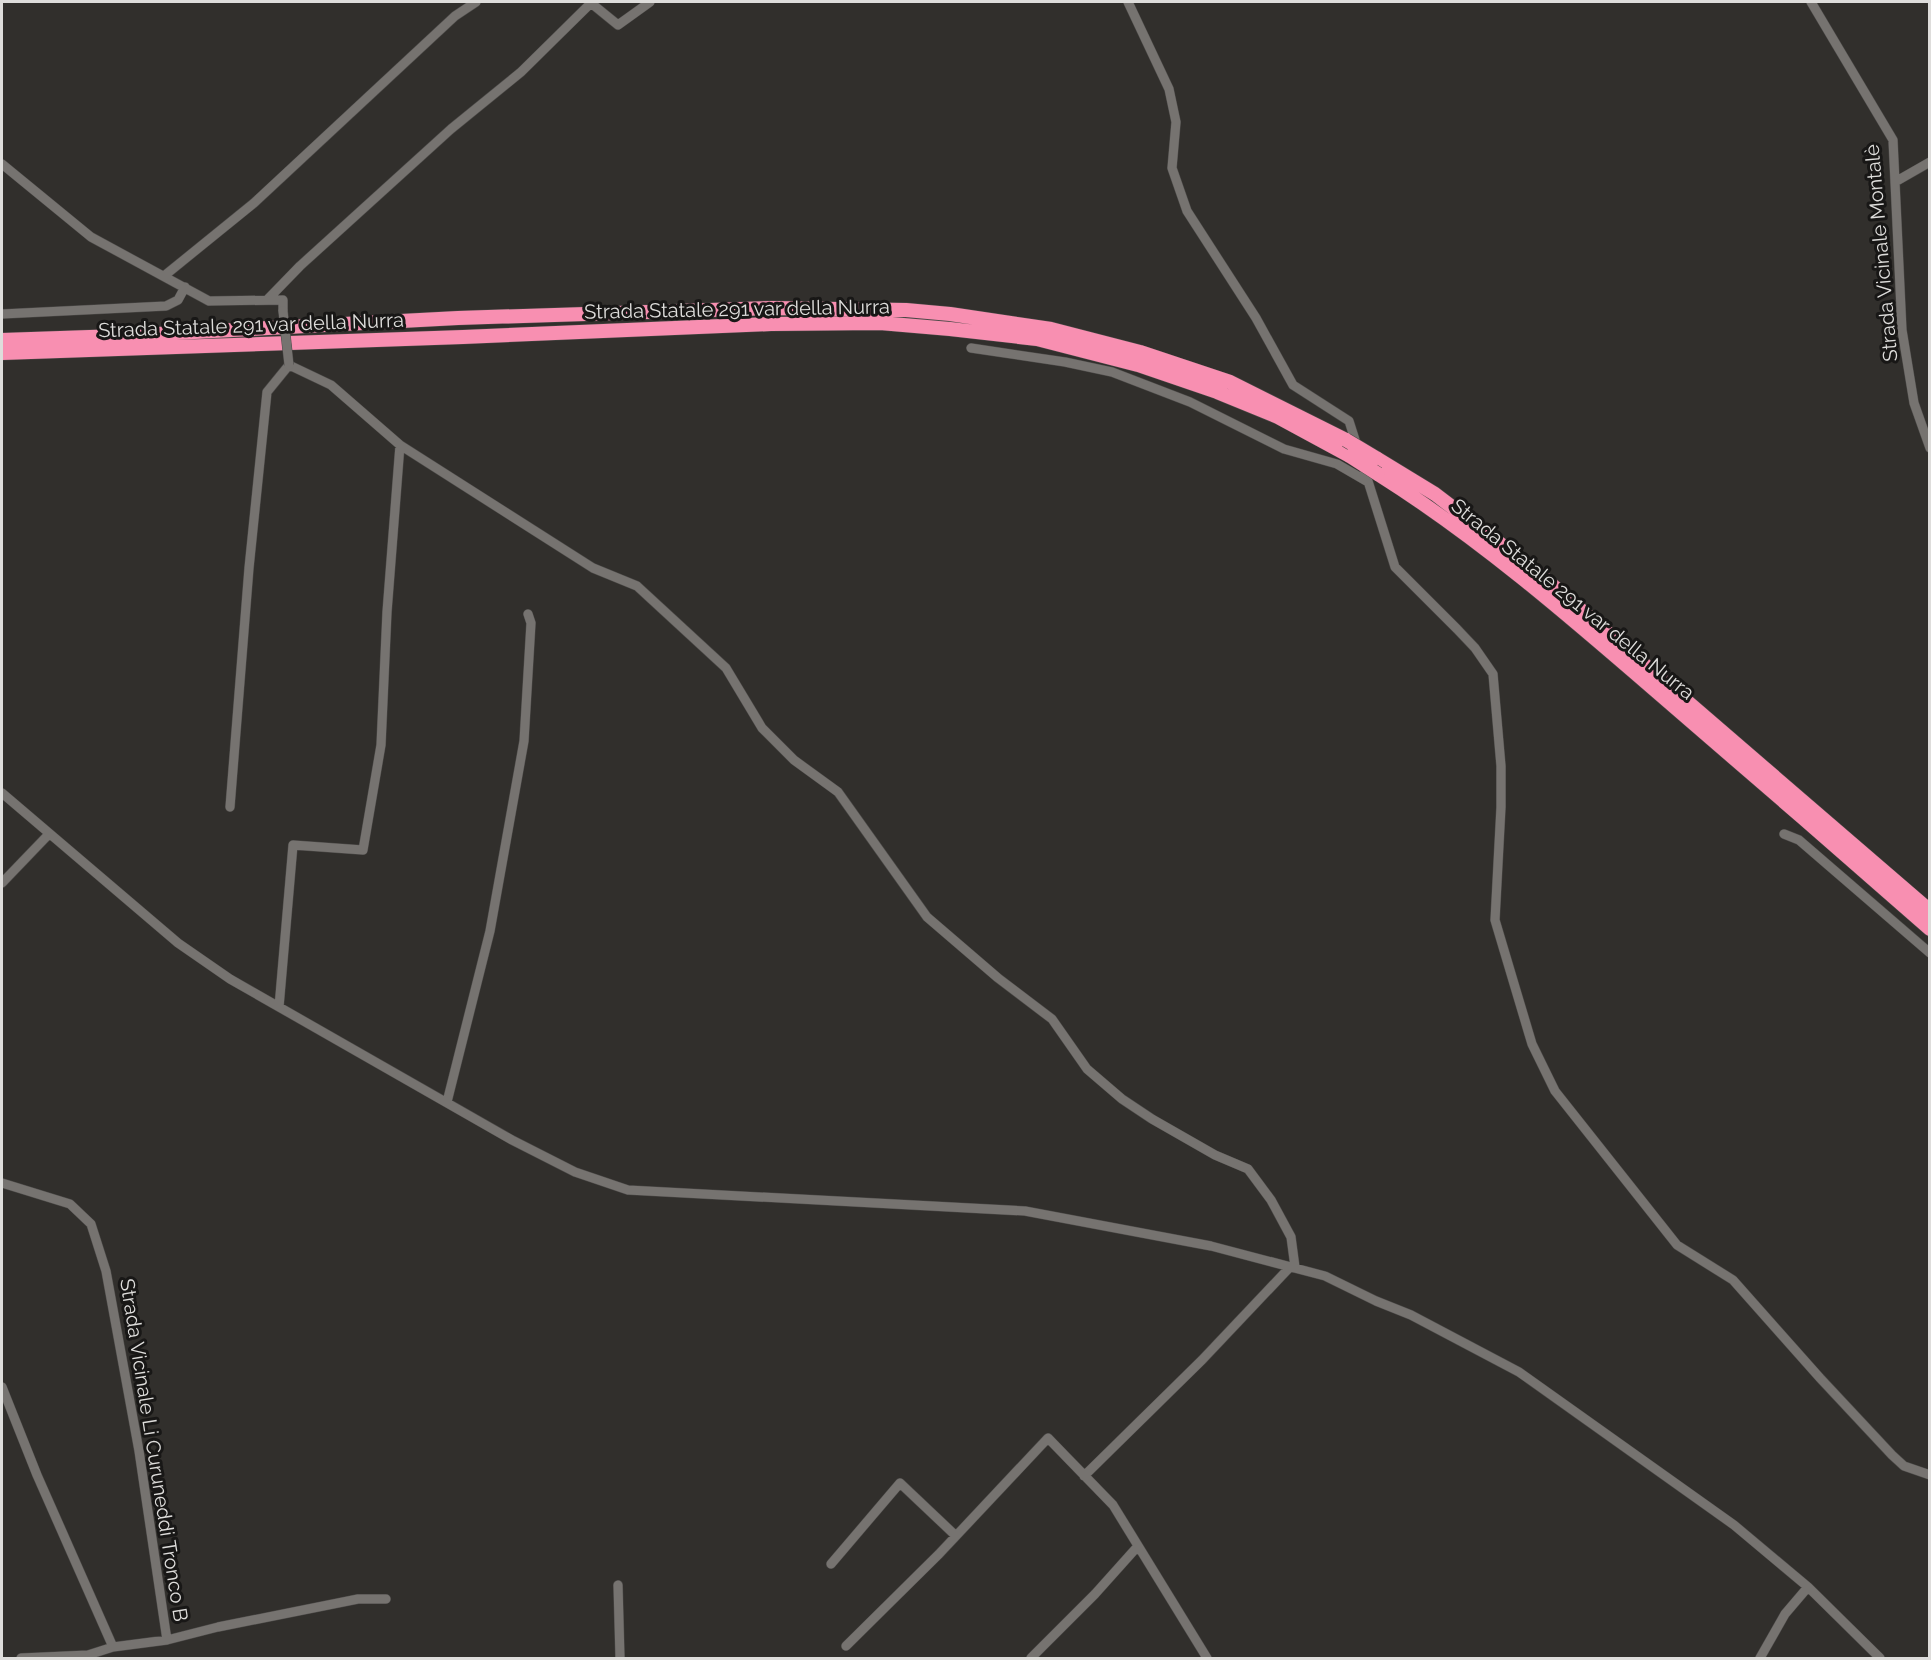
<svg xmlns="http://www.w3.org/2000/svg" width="1931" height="1660" font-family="Raleway,sans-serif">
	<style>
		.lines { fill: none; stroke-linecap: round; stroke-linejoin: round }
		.minor-casing { stroke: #4c4a48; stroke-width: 10 }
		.highway-casing { stroke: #4c4a48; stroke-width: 15 }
		.minor { stroke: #767370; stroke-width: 9 }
		.highway { stroke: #f88fb1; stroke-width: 14 }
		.minor-bridge-casing { stroke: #4c4a48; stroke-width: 10; stroke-linecap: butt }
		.highway-bridge-casing { stroke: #4c4a48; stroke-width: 15; stroke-linecap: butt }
		.minor-bridge { stroke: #767370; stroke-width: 9 }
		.highway-bridge { stroke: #f88fb1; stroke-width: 14 }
		.labels { text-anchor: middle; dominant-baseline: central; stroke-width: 6; stroke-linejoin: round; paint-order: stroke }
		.street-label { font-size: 20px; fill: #dedddb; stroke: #181716 }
	</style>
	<rect width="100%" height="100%" fill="#312f2c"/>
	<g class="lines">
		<g class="minor-casing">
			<path id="minor" d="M 1128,2 L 1169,89 L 1176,122 L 1172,168 L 1187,211 L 1256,318 L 1293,385 L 1349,421 L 1357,446
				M 1811,2 L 1893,140 L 1902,330 L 1914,403 L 1930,448
				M 2,164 L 91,237 L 209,301 L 283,300 L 283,311
				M 1895,182 L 1930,162
				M 164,276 L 254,203 L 455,16 L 476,2
				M 267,300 L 300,266 L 451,129 L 521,72 L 591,3 L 618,25 L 650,2
				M 2,314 L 166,306 L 178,300 L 185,287
				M 971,348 L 1065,362 L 1112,372 L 1190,402 L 1284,449 L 1337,464 L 1368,482
				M 1362,462 L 1395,567 L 1457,629 L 1475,648 L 1493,674 L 1501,766 L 1501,807 L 1495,920 L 1532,1044 L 1555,1091 L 1677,1245 L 1733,1280 L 1820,1378 L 1892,1455 L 1904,1466 L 1930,1475
				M 2,793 L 178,943 L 230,979 L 512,1140 L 575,1172 L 628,1190 L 1025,1211 L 1211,1246 L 1325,1276 L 1376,1301 L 1411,1315 L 1519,1372 L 1734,1525 L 1808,1587 L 1880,1658
				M 230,807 L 249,568 L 267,392 L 289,365 L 331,385 L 400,445 L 593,568 L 637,586 L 726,668 L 762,728 L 794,760 L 838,792 L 927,917 L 998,978 L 1052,1019 L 1087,1069 L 1122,1099 L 1152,1119 L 1215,1155 L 1248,1169 L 1271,1200 L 1291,1237 L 1295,1267
				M 1784,834 L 1799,840 L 1930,953
				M 2,883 L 49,834
				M 279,1007 L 293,845 L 363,850 L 381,745 L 387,612 L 400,445
				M 447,1102 L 490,931 L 524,741 L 531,623 L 528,614
				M 2,1183 L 70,1204 L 91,1224 L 106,1271 L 139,1451 L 167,1640
				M 2,1387 L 37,1475 L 113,1647
				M 1084,1476 L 1202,1360 L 1291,1266
				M 831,1564 L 900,1483 L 956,1536
				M 618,1585 L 620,1658
				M 846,1646 L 939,1554 L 1048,1438 L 1113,1505 L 1207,1658
				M 21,1658 L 88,1655 L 113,1647 L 167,1640 L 218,1627 L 358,1599 L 386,1599
				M 1031,1658 L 1095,1594 L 1138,1546
				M 1760,1658 L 1785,1614 L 1808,1587"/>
		</g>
		<g class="highway-casing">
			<path id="highway" d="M 2,340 L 119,336 L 458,318 L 771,308 L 906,310 L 950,314 L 1051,329 L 1140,352 L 1230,382 L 1346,440
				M 2,353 L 463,337 L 771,324 L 880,323 L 950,329 L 1037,339 L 1138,365 L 1217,392 L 1278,417 L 1350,456
				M 1376,458 L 1435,494 L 1537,572 L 1930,911
				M 1378,474 C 1478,537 1567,614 1656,691 C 1748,770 1839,849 1930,929"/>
		</g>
		<use href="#minor" class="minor"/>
		<use href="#highway" class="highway"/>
		<g class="minor-bridge-casing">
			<path id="minor-bridge" d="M 283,311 L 289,365"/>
		</g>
		<g class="highway-bridge-casing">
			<path id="highway-bridge" d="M 1346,440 L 1376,458
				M 1350,456 L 1378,474"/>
		</g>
		<use href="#minor-bridge" class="minor-bridge"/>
		<use href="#highway-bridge" class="highway-bridge"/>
	</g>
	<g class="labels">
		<g class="street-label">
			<text transform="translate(1881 253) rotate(-95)">Strada Vicinale Montalè</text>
			<text transform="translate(737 309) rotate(-1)">Strada Statale 291 var della Nurra</text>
			<text transform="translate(251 325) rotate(-2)">Strada Statale 291 var della Nurra</text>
			<text transform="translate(1573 599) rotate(39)">Strada Statale 291 var della Nurra</text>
			<text transform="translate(154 1450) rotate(81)">Strada Vicinale Li Curuneddi Tronco B</text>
		</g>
	</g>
	<rect width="1931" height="1660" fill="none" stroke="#dedddb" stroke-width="6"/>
</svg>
